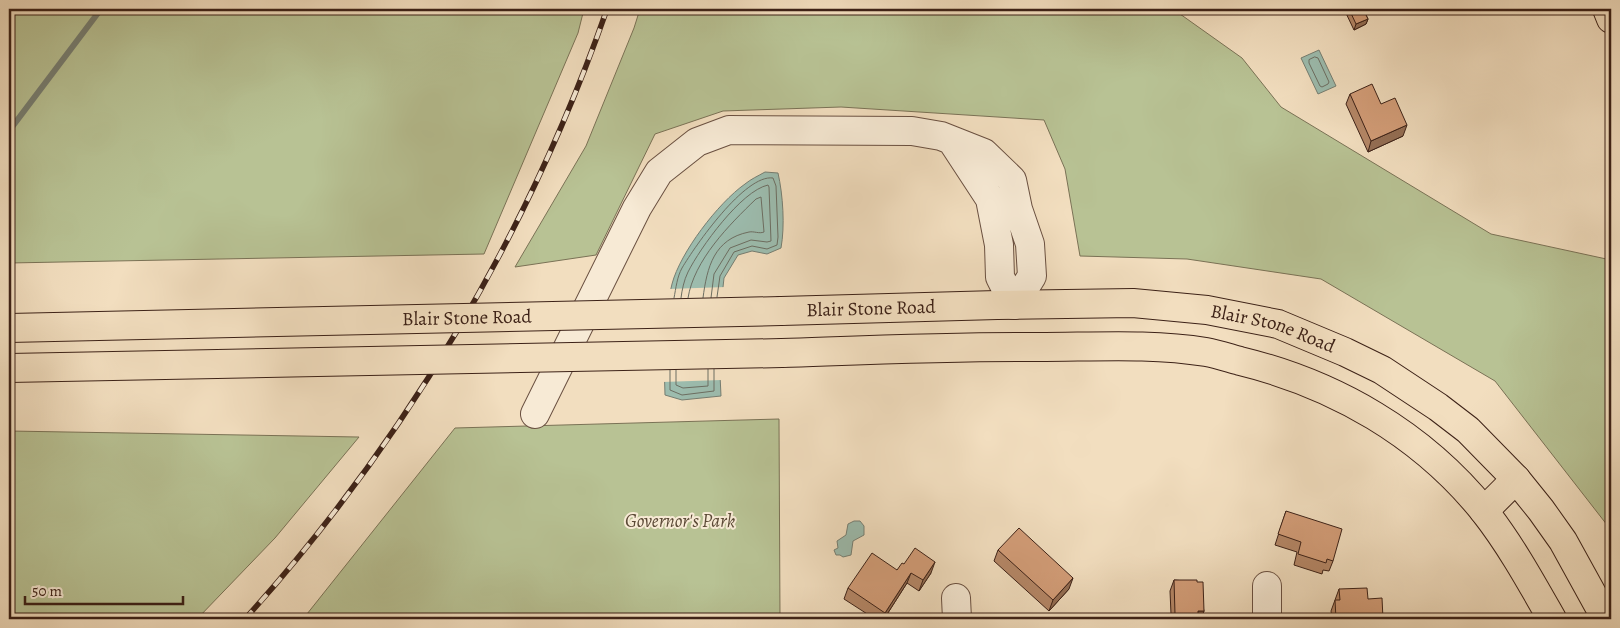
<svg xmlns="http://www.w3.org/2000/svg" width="1620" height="628" font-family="Alegreya,serif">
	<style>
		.green { fill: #b8c294; stroke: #7a7256 }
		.water { fill: #9cbcae; stroke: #767e72 }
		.pier { fill: #f2debf }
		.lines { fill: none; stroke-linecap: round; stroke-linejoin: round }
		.shore { stroke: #6c6e62; stroke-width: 1 }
		.stream { stroke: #767e72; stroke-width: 6 }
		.minor-casing { stroke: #6a5041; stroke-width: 30 }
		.major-casing { stroke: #3c2117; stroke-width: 30 }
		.minor { stroke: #f7ead5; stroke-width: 28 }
		.major { stroke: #f2debf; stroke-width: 28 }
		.rail-casing { stroke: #3c2117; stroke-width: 5.5 }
		.rail { stroke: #f7ead5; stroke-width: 4; stroke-dasharray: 11; stroke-linecap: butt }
		.major-bridge-casing { stroke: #3c2117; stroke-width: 30; stroke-linecap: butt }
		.major-bridge { stroke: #f2debf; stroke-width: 28 }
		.wall { fill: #b58767; stroke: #3c2117 }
		.shaded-wall { fill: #946e54; stroke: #3c2117 }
		.building { fill: #d39d78; stroke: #3c2117 }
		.labels { text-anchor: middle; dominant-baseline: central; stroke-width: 4; stroke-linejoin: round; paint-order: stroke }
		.street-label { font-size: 19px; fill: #3c2117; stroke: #f7ead5 }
		.park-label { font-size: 19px; font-style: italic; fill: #5b4936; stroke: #f7ead5 }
	</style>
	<rect width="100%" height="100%" fill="#f2debf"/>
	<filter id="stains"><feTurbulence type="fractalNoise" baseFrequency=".004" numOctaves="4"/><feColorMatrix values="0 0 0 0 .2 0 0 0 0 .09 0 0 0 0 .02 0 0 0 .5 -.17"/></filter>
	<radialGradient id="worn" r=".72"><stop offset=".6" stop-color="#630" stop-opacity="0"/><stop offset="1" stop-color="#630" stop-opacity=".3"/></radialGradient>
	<path class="green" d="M 9,9 L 584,9 L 578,33 L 484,254 L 9,263 Z
		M 640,9 L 1173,9 L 1242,58 L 1281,107 L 1491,234 L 1611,260 L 1611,530 L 1495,381 L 1321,279 L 1187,259 L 1080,256 L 1065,169 L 1044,120 L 841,107 L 723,111 L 655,134 L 596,255 L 515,267 L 586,146 L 634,28 Z
		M 779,419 L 780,619 L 303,619 L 455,428 Z
		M 9,431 L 358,437 L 359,437 L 275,538 L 197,619 L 9,619 Z"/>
	<path class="water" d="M 1319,50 L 1336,86 L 1318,94 L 1301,58 Z
		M 765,172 L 778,173 C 783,195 785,226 781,248 L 767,254 L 752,251 L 738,255 L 724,278 L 718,333 L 721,396 L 682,400 L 665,395 C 664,358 662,321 672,284 C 680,253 718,203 745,184 C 751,179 758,176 765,172 Z
		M 854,521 L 860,521 L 864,526 L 864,535 L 853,541 L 851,555 L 843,557 L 840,555 L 836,555 L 834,550 L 838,548 L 837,541 L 846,535 L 848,524 Z"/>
	<path class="pier" d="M 726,287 L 721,333 L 722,380 L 662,382 L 662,335 L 668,289 Z"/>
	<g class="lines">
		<path class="shore" d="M 1315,57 L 1318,58 L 1329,82 L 1328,84 L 1322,87 L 1320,86 L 1309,63 L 1309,60 Z
			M 674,298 C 676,288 677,277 682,268 C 695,246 745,174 773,178 L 776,186 L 778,237 L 777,245 L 767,249 L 752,246 L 734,252 L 720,276 L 717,297
			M 681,298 C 682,290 684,280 688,272 C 700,248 741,191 768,185 L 769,187 L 771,241 L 767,242 L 751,240 L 730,248 L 714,274 L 711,298
			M 688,298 C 694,260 729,225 756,199 L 761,197 L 764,232 C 759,234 754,231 749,232 C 714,239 707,267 703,298
			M 670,370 L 670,390 L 682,395 L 714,391 L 714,369
			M 676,370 L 676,385 L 683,388 L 708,386 L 708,369"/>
		<path class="stream" d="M 9,131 L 101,9"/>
		<g class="minor-casing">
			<path id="minor" d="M 952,141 L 990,199 L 999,245 L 1000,277 L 1014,305
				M 535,414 L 637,208 L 659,172 L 697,142 L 729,130 L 912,131 L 941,136 L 984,153 L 1012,180 L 1018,209 L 1030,244 L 1032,276 L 1014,305
				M 956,598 L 957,619
				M 1267,619 L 1267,586"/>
		</g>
		<g class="major-casing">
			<g id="major">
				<path d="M 1607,9 L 1611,19"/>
				<path id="s1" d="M 781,311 L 997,305 L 1133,303 L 1207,310 L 1278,324 L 1345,352 L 1382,370 L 1438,407 L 1468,430 L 1516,479 L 1541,510 L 1563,541 L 1606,619"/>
				<path d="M 782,353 C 868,350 953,346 1038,347 C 1094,347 1151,343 1206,352 C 1217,354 1229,358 1240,361 C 1335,384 1422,434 1484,511 C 1510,544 1531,582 1552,619"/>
				<path d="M 1484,511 L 1516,479"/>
			</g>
		</g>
		<use href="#minor" class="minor"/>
		<use href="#major" class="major"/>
		<g class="rail-casing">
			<path id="rail" d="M 245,619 C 404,443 529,233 607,9"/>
		</g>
		<use href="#rail" class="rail"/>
		<g class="major-bridge-casing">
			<g id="major-bridge">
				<path id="s2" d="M 9,328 L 781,311"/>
				<path d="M 9,368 L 782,353"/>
			</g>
		</g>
		<use href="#major-bridge" class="major-bridge"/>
	</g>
	<path class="wall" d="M 1344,9 L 1363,9 L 1368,19 L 1366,24 L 1354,30 Z
		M 1350,94 L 1403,136 L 1368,152 L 1346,104 Z
		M 1286,511 L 1333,561 L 1329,571 L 1323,570 L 1322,574 L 1294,565 L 1297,552 L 1275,545 Z
		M 998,550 L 1069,589 L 1049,611 L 994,561 Z
		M 904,564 L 931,573 L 919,591 L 907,583 L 884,619 L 875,619 L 844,599 L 848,588 L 897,570 Z
		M 1174,580 L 1197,582 L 1204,611 L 1201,619 L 1156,619 L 1158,614 L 1171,614 L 1170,591 Z
		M 1339,589 L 1368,599 L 1383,619 L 1332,619 L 1331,611 Z"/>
	<path class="shaded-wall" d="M 1368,19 L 1366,24 L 1354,30 L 1356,24 Z
		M 1407,125 L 1403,136 L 1368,152 L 1371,141 Z
		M 935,562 L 931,573 L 919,591 L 923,580 Z
		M 911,573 L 907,583 L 884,619 L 883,619 L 885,613 Z
		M 1073,578 L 1069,589 L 1049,611 L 1053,600 Z
		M 1198,611 L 1204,611 L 1201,619 L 1195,619 Z"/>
	<path class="building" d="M 1349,9 L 1363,9 L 1368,19 L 1356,24 Z
		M 1372,84 L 1381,104 L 1395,98 L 1407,125 L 1371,141 L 1350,94 Z
		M 1286,511 L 1342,529 L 1333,561 L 1327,559 L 1326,563 L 1298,554 L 1301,542 L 1278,534 Z
		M 1019,528 L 1073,578 L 1053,600 L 998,550 Z
		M 915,548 L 935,562 L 923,580 L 911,573 L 885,613 L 848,588 L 872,553 L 897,570 L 902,563 L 904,564 Z
		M 1174,580 L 1197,580 L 1197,582 L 1203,582 L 1204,611 L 1198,611 L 1198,619 L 1158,619 L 1158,614 L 1175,614 Z
		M 1367,588 L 1368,599 L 1382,598 L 1383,619 L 1336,619 L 1335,600 L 1340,600 L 1339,589 Z"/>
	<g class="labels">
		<g class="street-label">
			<text stroke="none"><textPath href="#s1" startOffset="90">Blair Stone Road</textPath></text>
			<text stroke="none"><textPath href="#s2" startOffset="458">Blair Stone Road</textPath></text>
			<text stroke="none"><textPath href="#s1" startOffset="495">Blair Stone Road</textPath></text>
		</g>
		<g class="park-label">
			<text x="680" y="521">Governor's Park</text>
		</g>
	</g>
	<rect width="1620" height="628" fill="none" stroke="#f2debf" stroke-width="30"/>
	<rect x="10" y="10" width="1600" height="608" fill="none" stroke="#3c2117" stroke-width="2.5"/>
	<rect x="15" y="15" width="1590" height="598" fill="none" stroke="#3c2117"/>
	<path d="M25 596v8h158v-8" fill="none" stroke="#3c2117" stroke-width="2.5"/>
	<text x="32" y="596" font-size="15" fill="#3c2117" stroke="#f7ead5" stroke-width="4" paint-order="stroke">50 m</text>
	<rect width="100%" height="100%" filter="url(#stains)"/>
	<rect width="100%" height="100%" fill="url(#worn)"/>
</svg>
